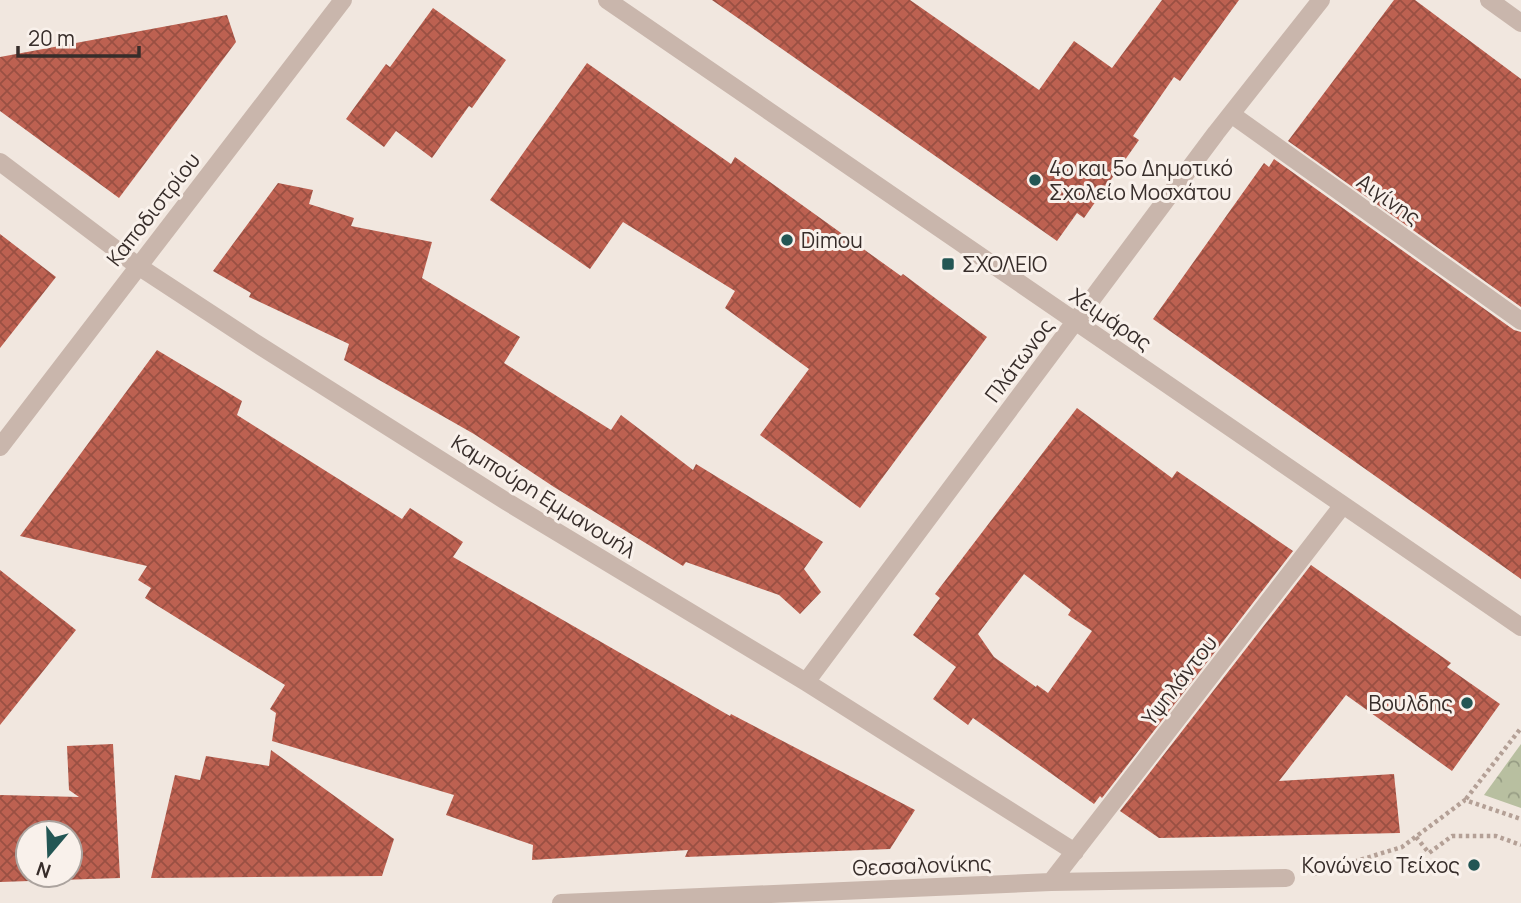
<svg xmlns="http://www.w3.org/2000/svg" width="1521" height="903" font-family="Manrope,sans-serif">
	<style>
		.forest { fill: url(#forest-crowns) }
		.building { fill: url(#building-cross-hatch); fill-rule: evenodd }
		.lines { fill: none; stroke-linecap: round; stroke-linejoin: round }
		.path { stroke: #b4a096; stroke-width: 4.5; stroke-dasharray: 3.5 3.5; stroke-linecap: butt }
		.minor { stroke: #c9b6ac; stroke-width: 18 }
		.poi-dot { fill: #235654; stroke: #f9f1eb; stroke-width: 2.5 }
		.labels { text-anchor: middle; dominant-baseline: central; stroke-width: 6; stroke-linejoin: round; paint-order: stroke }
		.poi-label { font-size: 21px; fill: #372d2a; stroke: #f9f1eb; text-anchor: start }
		.street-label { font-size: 21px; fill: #372d2a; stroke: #f9f1eb }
	</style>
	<defs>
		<pattern id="forest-crowns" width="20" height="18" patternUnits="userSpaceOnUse" patternTransform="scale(1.75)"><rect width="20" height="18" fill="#b8bfa0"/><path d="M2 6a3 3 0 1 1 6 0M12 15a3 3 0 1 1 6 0" fill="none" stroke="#969c83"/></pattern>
		<pattern id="building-cross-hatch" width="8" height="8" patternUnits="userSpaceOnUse" patternTransform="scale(1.75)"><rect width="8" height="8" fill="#bd6151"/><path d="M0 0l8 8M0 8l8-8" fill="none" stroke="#9a5043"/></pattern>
	</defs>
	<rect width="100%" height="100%" fill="#f1e7df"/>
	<path class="forest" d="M 1521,744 L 1521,808 L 1484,795 Z"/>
	<path class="building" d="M 712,0 L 910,0 L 1039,90 L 1074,41 L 1112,68 L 1162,0 L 1239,0 L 1180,81 L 1174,77 L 1133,136 L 1139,140 L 1084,218 L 1077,213 L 1057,241 Z
		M 1394,0 L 1415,0 L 1521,79 L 1521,307 L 1288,141 Z
		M 433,8 L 506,60 L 472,108 L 469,106 L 432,158 L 396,131 L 384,147 L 346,119 L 386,64 L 390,67 Z
		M 227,15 L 236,42 L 119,198 L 0,111 L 0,57 Z
		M 587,63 L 731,164 L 735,157 L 901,276 L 903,274 L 987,337 L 860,508 L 760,435 L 809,369 L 725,308 L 735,291 L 623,222 L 590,269 L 490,200 Z
		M 1274,159 L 1514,330 L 1521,332 L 1521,579 L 1153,319 L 1264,163 L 1269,167 Z
		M 278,183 L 313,190 L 309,204 L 354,218 L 351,226 L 432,242 L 422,278 L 520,337 L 504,363 L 611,430 L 621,415 L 693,470 L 696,464 L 823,542 L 804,569 L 821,592 L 800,614 L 779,595 L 686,562 L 683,566 L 554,487 L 474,434 L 344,360 L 349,344 L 249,297 L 251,293 L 213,271 Z
		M 0,234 L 56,277 L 0,348 Z
		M 157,350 L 242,401 L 237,415 L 402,519 L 410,508 L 463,542 L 453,557 L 730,716 L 731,714 L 915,810 L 890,849 L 685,857 L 688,850 L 532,860 L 533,845 L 446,815 L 454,795 L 272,741 L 276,713 L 270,709 L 285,685 L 145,598 L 151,588 L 138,580 L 147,566 L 20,536 Z
		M 1077,408 L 1172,478 L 1177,471 L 1293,551 L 1102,798 L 1100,796 L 1094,804 L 973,718 L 968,725 L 933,699 L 956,667 L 913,635 L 940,598 L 935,594 ZM 1024,574 L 1071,610 L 1068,615 L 1092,631 L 1048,693 L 1037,685 L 1036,687 L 994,657 L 978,634 Z
		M 1311,565 L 1451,663 L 1447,667 L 1500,704 L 1452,771 L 1346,695 L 1279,781 L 1394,774 L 1400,833 L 1159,838 L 1120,811 Z
		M 0,570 L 76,630 L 0,725 Z
		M 113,744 L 120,878 L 0,882 L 0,795 L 79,797 L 69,790 L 67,746 ZM 28,833 L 70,833 L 70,875 L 28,875 Z
		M 271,750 L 394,839 L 382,876 L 151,878 L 175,775 L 200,780 L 206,756 L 269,766 Z"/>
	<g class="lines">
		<path class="path" d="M 1466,799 L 1521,728
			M 1416,837 L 1429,853 L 1452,836 L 1496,836 L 1521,845
			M 1314,874 L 1402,847 L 1465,800 L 1521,819"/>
		<path class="minor" d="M 607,0 L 1521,627
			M 1489,0 L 1521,23
			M 1231,114 L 1521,321
			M 0,162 L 138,266 L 254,342 L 504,500 L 806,682 L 1075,852
			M 0,447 L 343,0
			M 806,682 L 1216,133 L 1321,0
			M 1051,882 L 1343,505
			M 561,903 L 1051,882 L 1286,878"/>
	</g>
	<g class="poi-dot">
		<circle cx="1035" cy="180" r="7"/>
		<circle cx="787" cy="240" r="7"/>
		<rect x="941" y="257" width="14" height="14" rx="3.5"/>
		<circle cx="1467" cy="703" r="7"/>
		<circle cx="1474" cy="865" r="7"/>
	</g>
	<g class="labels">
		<g class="poi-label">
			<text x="1049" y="168">4ο και 5ο Δημοτικό<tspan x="1049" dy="24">Σχολείο Μοσχάτου</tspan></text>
			<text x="801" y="240">Dimou</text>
			<text x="962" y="264">ΣΧΟΛΕΙΟ</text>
			<text x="1453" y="703" text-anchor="end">Βουλδης</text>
			<text x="1460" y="865" text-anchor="end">Κονώνειο Τείχος</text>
		</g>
		<g class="street-label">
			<text transform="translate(1389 199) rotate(35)">Αιγίνης</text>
			<text transform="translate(153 209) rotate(-52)">Καποδιστρίου</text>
			<text transform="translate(1111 319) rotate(34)">Χειμάρας</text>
			<text transform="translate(1019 360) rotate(-53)">Πλάτωνος</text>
			<text transform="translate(544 496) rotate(32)">Καμπούρη Εμμανουήλ</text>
			<text transform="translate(1179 680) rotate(-52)">Υψηλάντου</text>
			<text transform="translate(922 865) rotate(-2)">Θεσσαλονίκης</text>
		</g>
	</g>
	<g transform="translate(49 854) rotate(199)"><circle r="33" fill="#f9f1eb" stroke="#aba39e" stroke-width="2"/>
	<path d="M0-5L12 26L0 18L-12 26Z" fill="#235654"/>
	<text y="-10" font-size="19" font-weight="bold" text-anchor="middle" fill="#372d2a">N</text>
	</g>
	<path d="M18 46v10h121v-10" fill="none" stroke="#372d2a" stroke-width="3.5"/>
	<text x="28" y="46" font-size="21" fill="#372d2a" stroke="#f9f1eb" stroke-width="5" paint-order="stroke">20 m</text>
</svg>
